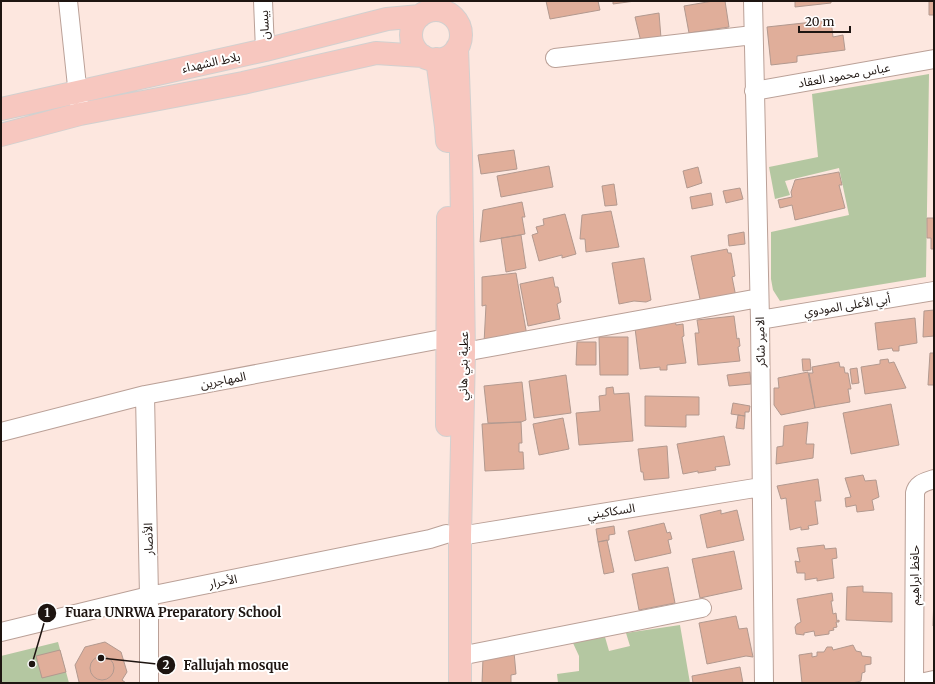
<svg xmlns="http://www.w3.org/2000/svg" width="935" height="684" font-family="Merriweather,'Noto Sans Arabic',serif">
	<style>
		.green { fill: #b4c7a1 }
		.building { fill: #e0ae9a; stroke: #b2998f }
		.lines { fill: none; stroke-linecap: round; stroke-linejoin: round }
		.minor-casing { stroke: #baa097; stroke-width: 20 }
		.major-casing { stroke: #d2d0cf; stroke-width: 24 }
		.minor { stroke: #fff; stroke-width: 18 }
		.major { stroke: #f7c7bf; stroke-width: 22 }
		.labels { text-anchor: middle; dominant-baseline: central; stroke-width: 4; stroke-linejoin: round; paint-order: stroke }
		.street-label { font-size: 12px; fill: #1e1511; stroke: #fff }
		.leader { fill: none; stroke: #1e1511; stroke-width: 1.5 }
		.callout-dot { fill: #1e1511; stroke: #fff; stroke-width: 1.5 }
		.mark-label { font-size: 12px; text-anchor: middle; font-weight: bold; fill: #fff }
		.callout-label { font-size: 13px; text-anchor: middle; font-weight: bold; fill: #1e1511; stroke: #fff; stroke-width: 4; stroke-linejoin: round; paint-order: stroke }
	</style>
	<rect width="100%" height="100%" fill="#fde7df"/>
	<path class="green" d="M 929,74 L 926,277 L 780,301 L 773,290 L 771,279 L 771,232 L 849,215 L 839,168 L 785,181 L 790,195 L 775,199 L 769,167 L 818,157 L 812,94 Z
		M 680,625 L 690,683 L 558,683 L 557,674 L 579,671 L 579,656 L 573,643 L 605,637 L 609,651 L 630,646 L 626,633 Z
		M 58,642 L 69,683 L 1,683 L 1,656 Z"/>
	<path class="building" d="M 546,1 L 598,1 L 600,10 L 550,19 Z
		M 613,1 L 635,1 L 613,4 Z
		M 713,1 L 725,1 L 729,27 L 689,33 L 684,6 Z
		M 795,1 L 831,1 L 831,3 L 795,7 Z
		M 929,1 L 934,1 L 934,15 L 929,15 Z
		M 659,13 L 661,38 L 641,42 L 635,17 Z
		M 831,20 L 833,37 L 843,35 L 845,50 L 797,56 L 797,62 L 771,65 L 767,27 Z
		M 514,150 L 517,169 L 481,174 L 478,155 Z
		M 549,166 L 553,187 L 501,197 L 497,176 Z
		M 698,167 L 702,183 L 687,188 L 683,171 Z
		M 839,172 L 842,185 L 839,185 L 845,208 L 795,220 L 792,205 L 780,208 L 778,200 L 792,197 L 791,192 L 795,180 Z
		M 614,184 L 617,205 L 605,206 L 602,186 Z
		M 740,188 L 743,199 L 726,203 L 723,191 Z
		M 711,193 L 713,205 L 692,209 L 690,197 Z
		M 522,202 L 525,217 L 522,217 L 525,234 L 480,242 L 483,210 Z
		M 611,211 L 619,247 L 586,252 L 585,239 L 580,239 L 582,215 Z
		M 565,214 L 576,254 L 562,258 L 562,255 L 539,261 L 532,235 L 538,233 L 536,227 L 544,225 L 543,219 Z
		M 927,218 L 934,218 L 934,249 L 931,249 L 931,238 L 927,238 Z
		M 744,232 L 745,244 L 729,246 L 728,235 Z
		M 521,235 L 526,268 L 506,272 L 501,238 Z
		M 727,249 L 728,253 L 731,253 L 735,276 L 732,277 L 736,297 L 701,304 L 691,256 Z
		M 644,258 L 651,300 L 646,302 L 634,301 L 619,304 L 612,263 Z
		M 516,273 L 527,336 L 484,343 L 486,305 L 482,306 L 482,277 Z
		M 553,277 L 555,287 L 558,287 L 561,302 L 557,304 L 560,319 L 528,326 L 520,284 Z
		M 934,310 L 934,336 L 923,337 L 924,311 Z
		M 734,316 L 737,339 L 739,338 L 740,346 L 738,347 L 740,361 L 698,365 L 695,333 L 699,333 L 697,320 Z
		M 915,318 L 917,343 L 899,346 L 899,351 L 893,351 L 892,348 L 878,350 L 875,323 Z
		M 675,320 L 676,325 L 683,324 L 684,336 L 682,337 L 686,363 L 667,365 L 667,370 L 660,370 L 660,367 L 640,369 L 635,328 Z
		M 599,337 L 628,337 L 628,375 L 600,375 Z
		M 577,342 L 596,342 L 596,365 L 576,365 Z
		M 930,353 L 934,353 L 934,385 L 928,385 Z
		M 802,359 L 810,359 L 811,370 L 803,371 Z
		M 888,359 L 889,363 L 894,362 L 906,388 L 865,394 L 861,367 L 880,364 L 880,360 Z
		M 839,362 L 840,367 L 844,367 L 845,373 L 848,373 L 851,389 L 848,389 L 850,402 L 815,408 L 809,373 L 813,373 L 812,367 Z
		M 857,368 L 859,383 L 852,384 L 850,369 Z
		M 750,372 L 751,384 L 729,386 L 727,375 Z
		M 808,372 L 815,408 L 781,415 L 774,405 L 774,388 L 779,388 L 778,378 Z
		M 566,375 L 571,413 L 534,418 L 529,381 Z
		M 522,382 L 526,420 L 521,422 L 488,423 L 484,386 Z
		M 613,387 L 614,394 L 629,393 L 633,441 L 579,445 L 576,413 L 600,411 L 599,396 L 606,395 L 606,388 Z
		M 645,396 L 699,397 L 699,415 L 686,415 L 686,427 L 645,426 Z
		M 733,403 L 750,406 L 749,412 L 745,412 L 745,416 L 731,414 Z
		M 891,404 L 899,445 L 851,454 L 843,413 Z
		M 738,415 L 745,416 L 744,429 L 736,428 Z
		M 563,418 L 569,449 L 539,455 L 533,424 Z
		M 521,422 L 522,443 L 519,443 L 519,452 L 523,452 L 524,469 L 485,471 L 482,424 Z
		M 808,422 L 806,444 L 814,444 L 813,458 L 776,464 L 777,447 L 783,446 L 784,426 Z
		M 724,436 L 730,465 L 715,467 L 716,470 L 698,473 L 698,471 L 683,474 L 677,444 Z
		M 667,446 L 669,478 L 644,480 L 643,472 L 641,472 L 638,449 Z
		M 863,475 L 865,481 L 876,480 L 879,497 L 872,500 L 874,510 L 857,512 L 856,505 L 846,507 L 845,498 L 851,497 L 845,478 Z
		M 818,479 L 821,501 L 815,501 L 818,524 L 808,526 L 809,529 L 801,530 L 801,527 L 790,530 L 786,498 L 781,499 L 777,486 Z
		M 721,510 L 721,514 L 737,510 L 744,540 L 707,548 L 700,515 Z
		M 664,523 L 667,533 L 670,532 L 672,539 L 668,540 L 671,553 L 635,561 L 628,531 Z
		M 614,526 L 615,534 L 609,535 L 609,540 L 598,542 L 596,529 Z
		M 607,540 L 614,572 L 604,574 L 598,542 Z
		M 824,545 L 825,549 L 836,548 L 837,558 L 832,559 L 834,578 L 817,581 L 817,578 L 805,580 L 805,573 L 797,573 L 795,561 L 800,562 L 797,548 Z
		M 734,551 L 742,589 L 700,598 L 692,559 Z
		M 668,567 L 675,603 L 639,610 L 632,574 Z
		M 863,586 L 863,592 L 892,593 L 892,622 L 846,620 L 847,587 Z
		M 832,593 L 833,601 L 831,601 L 833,614 L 836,613 L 837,621 L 839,620 L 839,622 L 836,622 L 837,627 L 833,628 L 834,630 L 829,631 L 829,634 L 815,636 L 814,631 L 804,633 L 804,635 L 796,634 L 795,627 L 797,624 L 801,622 L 797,599 Z
		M 934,596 L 934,627 L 933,626 Z
		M 736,616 L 739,629 L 747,628 L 753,657 L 746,656 L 707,664 L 699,623 Z
		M 105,642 L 121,652 L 127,672 L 122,680 L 126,683 L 81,683 L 79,682 L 75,665 L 85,647 Z
		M 853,645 L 856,651 L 861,652 L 862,656 L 871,657 L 871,664 L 865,665 L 865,672 L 862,673 L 861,681 L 852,683 L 802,683 L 799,655 L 812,653 L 812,657 L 817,656 L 817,652 L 824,652 L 827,647 L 832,647 L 833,650 Z
		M 60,650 L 66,672 L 42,678 L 36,656 Z
		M 514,652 L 516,674 L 511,675 L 511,683 L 482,683 L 483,658 Z
		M90 668a12 12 0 1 1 24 0a12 12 0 1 1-24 0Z
		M 740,667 L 743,683 L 693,683 L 692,676 Z"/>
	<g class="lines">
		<g class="minor-casing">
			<path id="minor" d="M 68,1 L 79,105
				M 263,1 L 265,50
				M 753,1 L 760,320 L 764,683
				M 555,58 L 753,35
				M 754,91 L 934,59
				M 760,320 L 934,291
				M 464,352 L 759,298
				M 145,395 L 149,596 L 149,683
				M 1,432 L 145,395 L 447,338
				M 460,536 L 761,487
				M 1,632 L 149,596 L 430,539 L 446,534
				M 460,656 L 702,608
				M 914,683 L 915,493 C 917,483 926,482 934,479
				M 920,683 L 934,680"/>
		</g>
		<g class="major-casing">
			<path id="major" d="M411 35a25 25 0 1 1 50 0a25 25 0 1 1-50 0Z
				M 457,48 L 461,154 L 464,352 L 460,536 L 460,683
				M 437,59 L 446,127 L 447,141
				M 1,109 L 265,50 L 387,19 L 420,16
				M 1,135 L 80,114 L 243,83 L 376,53 L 423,56
				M 447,425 L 448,218"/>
		</g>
		<use href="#minor" class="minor"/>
		<use href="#major" class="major"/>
	</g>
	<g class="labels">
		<g class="street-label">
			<text transform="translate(264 25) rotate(-93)">بيسان</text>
			<text transform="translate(211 62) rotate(-12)">بلاط الشهداء</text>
			<text transform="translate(844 75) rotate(-10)">عباس محمود العقاد</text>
			<text transform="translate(847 305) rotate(-9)">أبي الأعلى المودوي</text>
			<text transform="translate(760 342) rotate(-91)">الامير شاكر</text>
			<text transform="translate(463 366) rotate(-89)">عطية بني هاني</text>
			<text transform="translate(223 380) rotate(-11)">المهاجرين</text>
			<text transform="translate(611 511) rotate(-9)">السكاكيني</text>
			<text transform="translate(148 539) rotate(-91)">الأنصار</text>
			<text transform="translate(914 575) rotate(-90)">حافظ ابراهيم</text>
			<text transform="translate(223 581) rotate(-11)">الأحرار</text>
		</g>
	</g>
	<path class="leader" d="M32 664L47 613M101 658L166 665"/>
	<g class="callout-dot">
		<circle cx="32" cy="664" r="4"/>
		<circle cx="101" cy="658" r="4"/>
		<circle cx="47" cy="613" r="10"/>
		<circle cx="166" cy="665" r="10"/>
	</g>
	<g class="mark-label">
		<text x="47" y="617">1</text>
		<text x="166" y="669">2</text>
	</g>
	<g class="callout-label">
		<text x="173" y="617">Fuara UNRWA Preparatory School</text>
		<text x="236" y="670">Fallujah mosque</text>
	</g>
	<rect width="935" height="684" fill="none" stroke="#1e1511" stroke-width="4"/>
	<path d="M799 26v6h51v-6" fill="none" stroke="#1e1511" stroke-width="2"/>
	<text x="805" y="26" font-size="12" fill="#1e1511" stroke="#ffffff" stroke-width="3" paint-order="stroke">20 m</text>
</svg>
